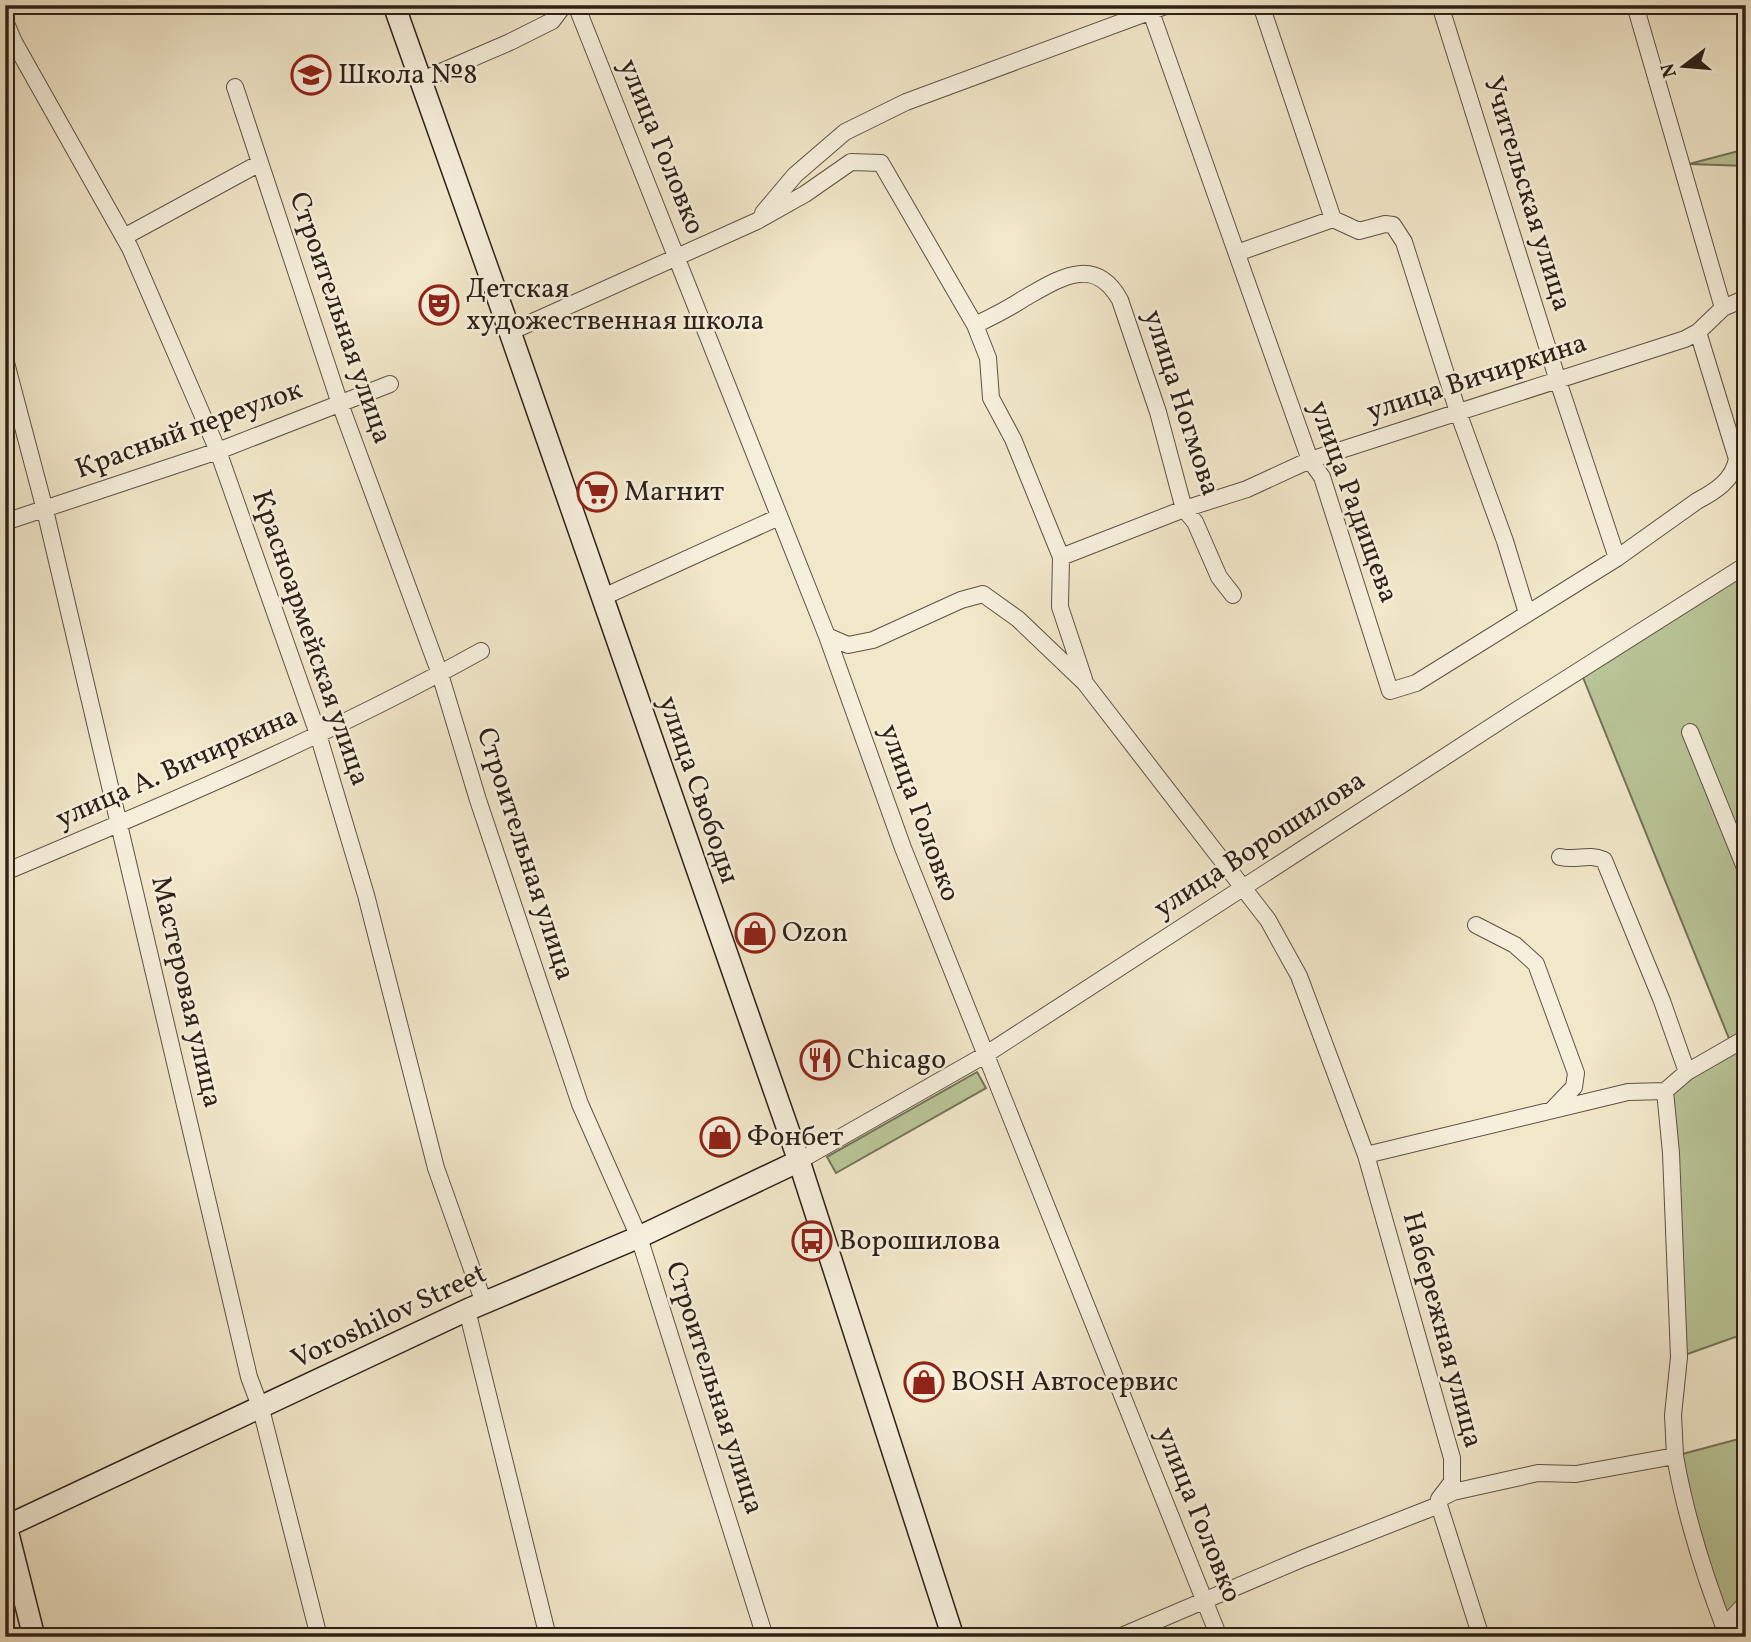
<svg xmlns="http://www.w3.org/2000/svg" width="1751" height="1642" font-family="Vollkorn,serif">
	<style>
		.green { fill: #b9c597; stroke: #737358; stroke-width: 2 }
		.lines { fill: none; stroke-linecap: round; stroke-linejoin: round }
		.street-casing { stroke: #5e5245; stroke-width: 18 }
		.secondary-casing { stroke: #2d2119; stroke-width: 24 }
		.street { stroke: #f6efdc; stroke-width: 16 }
		.secondary { stroke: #f6efdc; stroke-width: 21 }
		.labels { text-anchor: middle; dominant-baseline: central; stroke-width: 5; stroke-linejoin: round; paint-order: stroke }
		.poi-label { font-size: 28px; fill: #2d2119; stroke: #f6efdc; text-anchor: start }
		.street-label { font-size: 28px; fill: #2d2119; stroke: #f6efdc }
	</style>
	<rect width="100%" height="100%" fill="#f1e7c9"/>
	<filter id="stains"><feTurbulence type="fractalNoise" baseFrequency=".00286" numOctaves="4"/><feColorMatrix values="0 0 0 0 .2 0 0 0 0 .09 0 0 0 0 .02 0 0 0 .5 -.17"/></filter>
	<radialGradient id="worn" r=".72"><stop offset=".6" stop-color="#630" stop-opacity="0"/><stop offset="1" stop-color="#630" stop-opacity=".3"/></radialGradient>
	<path class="green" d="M 1746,149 L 1746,166 L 1689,164 Z
		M 1746,565 L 1746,1341 L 1735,1337 L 1679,1357 L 1665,1091 L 1732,1046 L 1580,670 Z
		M 977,1072 L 986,1088 L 836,1173 L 827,1157 Z
		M 1746,1437 L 1746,1603 L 1728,1636 L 1675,1456 Z"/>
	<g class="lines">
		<g class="street-casing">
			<path id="street" d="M 576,5 L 827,636 L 903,848 L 1219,1637
				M 1261,5 L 1333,219 L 1359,231 L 1385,224 L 1393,225 L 1404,242 L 1458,412 L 1505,541 L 1527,613
				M 1440,5 L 1558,381 L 1617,558
				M 1635,5 L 1723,308
				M 1151,12 L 1310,460 L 1322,477 L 1390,691 L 1416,683 L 1617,558 L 1697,501 C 1716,491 1733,480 1737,459 L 1698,332
				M 5,21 L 14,42 L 130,248 L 218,451 L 318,734 L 366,895 L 436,1168 L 484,1303
				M 422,80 L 510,42 L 552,21 L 564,5
				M 235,87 L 339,401 L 440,674 L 478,800 L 580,1104 L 639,1237 L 765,1637
				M 763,213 L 795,175 L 845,132 L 906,102 L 1168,5
				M 124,237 L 260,163
				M 1237,253 L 1333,219
				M 975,325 C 992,317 1008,309 1023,299 C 1057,280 1094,253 1120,300 L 1158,412 L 1184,509 L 1195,522 L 1219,577 L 1233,595
				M 510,332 L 757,221 L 805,194 L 851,162 L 881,163 L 975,325 L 988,358 L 991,398 L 1013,439 L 1061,557 L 1060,607 L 1084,679
				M 5,359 L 45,510 L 249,1377 L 261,1409 L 319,1637
				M 5,522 L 218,451 L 390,384
				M 1061,557 L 1184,509 L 1247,489 L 1310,460 L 1685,339 L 1698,332 L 1723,308 L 1746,298
				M 601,598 L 779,517
				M 827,636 L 848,645 L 873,640 L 961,600 L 983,594 L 1018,619 L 1085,683 L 1268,920 L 1299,976 L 1366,1155 L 1452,1458 L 1452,1482 L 1439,1499 L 1439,1505 L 1481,1637
				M 1690,732 L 1746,870
				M 1560,857 C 1579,861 1586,853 1604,860 L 1662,1001 L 1687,1072
				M 5,872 C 166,804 328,736 481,651
				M 1476,925 L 1515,945 L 1536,964 L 1576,1073 L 1574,1087 L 1552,1110
				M 1665,1091 L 1687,1072 L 1746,1038
				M 1366,1155 L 1628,1092 L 1665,1091 L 1671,1153 L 1679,1357 L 1673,1415 L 1675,1456
				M 799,1161 L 985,1055 L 1517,710 L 1746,565
				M 467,1310 L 548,1637
				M 1441,1498 L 1453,1492 L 1538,1473 L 1576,1474 L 1675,1456 C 1686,1519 1705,1578 1728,1637
				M 1728,1636 L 1733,1617 L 1746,1603
				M 1119,1637 L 1304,1558 L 1439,1505"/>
		</g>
		<g class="secondary-casing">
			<path id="secondary" d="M 394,5 L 510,332 L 799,1161 L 953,1637
				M 5,1522 L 34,1637
				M 5,1527 L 467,1310 L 639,1237 L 799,1161"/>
		</g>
		<use href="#street" class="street"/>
		<use href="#secondary" class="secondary"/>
	</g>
	<defs>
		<g id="school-ring" transform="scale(2.0125)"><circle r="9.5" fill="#f6efdc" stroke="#8f2418" stroke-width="1.5"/><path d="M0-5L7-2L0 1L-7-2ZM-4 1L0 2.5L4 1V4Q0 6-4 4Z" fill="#8f2418"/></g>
		<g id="theatre-ring" transform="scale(2.0125)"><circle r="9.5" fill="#f6efdc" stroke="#8f2418" stroke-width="1.5"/><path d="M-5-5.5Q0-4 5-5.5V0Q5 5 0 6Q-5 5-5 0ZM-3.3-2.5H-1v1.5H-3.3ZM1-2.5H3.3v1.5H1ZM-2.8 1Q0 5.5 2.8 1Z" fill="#8f2418"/></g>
		<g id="supermarket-ring" transform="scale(2.0125)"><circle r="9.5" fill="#f6efdc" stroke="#8f2418" stroke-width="1.5"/><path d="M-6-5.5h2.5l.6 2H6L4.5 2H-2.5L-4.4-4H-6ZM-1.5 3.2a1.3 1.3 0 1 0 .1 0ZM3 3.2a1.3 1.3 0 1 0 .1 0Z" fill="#8f2418"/></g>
		<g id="shop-ring" transform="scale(2.0125)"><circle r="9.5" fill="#f6efdc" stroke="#8f2418" stroke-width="1.5"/><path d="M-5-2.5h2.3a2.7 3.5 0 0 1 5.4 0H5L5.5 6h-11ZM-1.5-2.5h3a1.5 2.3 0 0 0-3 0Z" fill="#8f2418"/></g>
		<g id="restaurant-ring" transform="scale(2.0125)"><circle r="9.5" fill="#f6efdc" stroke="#8f2418" stroke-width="1.5"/><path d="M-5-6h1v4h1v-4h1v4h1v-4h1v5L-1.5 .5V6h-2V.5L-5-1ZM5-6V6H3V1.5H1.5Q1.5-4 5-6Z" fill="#8f2418"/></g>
		<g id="bus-ring" transform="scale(2.0125)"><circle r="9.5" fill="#f6efdc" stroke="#8f2418" stroke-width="1.5"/><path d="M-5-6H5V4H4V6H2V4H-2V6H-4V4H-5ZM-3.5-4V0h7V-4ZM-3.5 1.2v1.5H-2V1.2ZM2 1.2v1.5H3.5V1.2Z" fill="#8f2418"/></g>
	</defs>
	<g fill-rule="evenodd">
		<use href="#school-ring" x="311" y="75"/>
		<use href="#theatre-ring" x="439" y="305"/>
		<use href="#supermarket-ring" x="597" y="492"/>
		<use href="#shop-ring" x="755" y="933"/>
		<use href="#restaurant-ring" x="820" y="1060"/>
		<use href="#shop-ring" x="720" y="1137"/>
		<use href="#bus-ring" x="812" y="1241"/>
		<use href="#shop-ring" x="924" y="1382"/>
	</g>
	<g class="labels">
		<g class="poi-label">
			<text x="338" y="75">Школа №8</text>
			<text x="466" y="289">Детская<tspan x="466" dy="32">художественная школа</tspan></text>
			<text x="624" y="492">Магнит</text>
			<text x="782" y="933">Ozon</text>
			<text x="847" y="1060">Chicago</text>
			<text x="747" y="1137">Фонбет</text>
			<text x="839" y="1241">Ворошилова</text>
			<text x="951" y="1382">BOSH Автосервис</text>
		</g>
		<g class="street-label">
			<text transform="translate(661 147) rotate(68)">улица Головко</text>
			<text transform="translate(1527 194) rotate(73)">Учительская улица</text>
			<text transform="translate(340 318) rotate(71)">Строительная улица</text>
			<text transform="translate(1477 378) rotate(-18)">улица Вичиркина</text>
			<text transform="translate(1181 403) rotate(72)">улица Ногмова</text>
			<text transform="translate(189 430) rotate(-20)">Красный переулок</text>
			<text transform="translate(1353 502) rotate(70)">улица Радищева</text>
			<text transform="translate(310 638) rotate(71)">Красноармейская улица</text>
			<text transform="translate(177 768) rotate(-24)">улица А. Вичиркина</text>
			<text transform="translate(698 790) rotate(71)">улица Свободы</text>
			<text transform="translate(919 813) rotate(70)">улица Головко</text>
			<text transform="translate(1260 845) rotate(-33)">улица Ворошилова</text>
			<text transform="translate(525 854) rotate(72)">Строительная улица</text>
			<text transform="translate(186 992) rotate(77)">Мастеровая улица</text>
			<text transform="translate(389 1317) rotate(-25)">Voroshilov Street</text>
			<text transform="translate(1442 1330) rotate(75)">Набережная улица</text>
			<text transform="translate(714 1388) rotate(72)">Строительная улица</text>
			<text transform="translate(1198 1515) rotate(68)">улица Головко</text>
		</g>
	</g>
	<rect width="1751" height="1642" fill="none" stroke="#f1e7c9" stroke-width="28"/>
	<rect x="7" y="7" width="1737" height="1628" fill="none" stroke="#2d2119" stroke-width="3.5"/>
	<rect x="14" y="14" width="1723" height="1614" fill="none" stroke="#2d2119" stroke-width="2"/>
	<g transform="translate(1684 66) rotate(254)" stroke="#f6efdc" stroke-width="5" paint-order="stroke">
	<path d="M0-5L12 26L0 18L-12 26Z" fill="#2d2119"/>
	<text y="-10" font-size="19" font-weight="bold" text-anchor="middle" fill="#2d2119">N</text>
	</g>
	<rect width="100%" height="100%" filter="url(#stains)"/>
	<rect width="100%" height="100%" fill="url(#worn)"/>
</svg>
